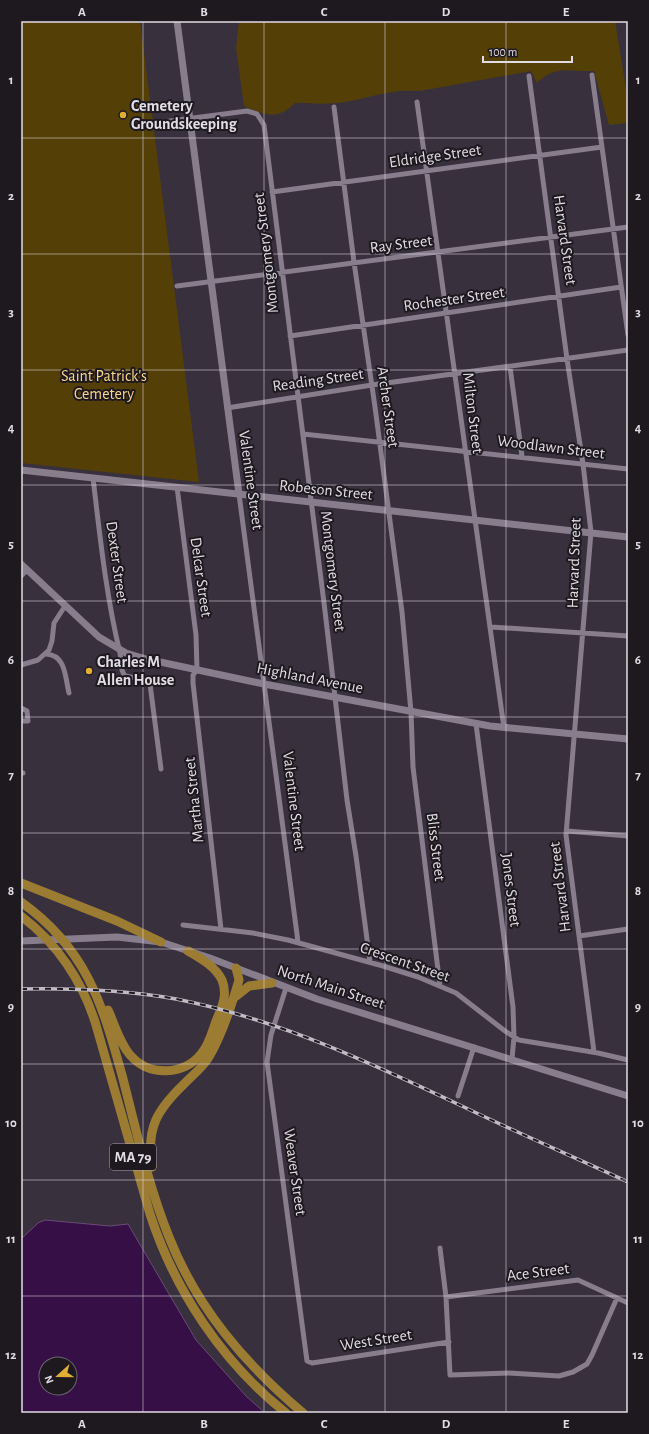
<svg xmlns="http://www.w3.org/2000/svg" width="649" height="1434" font-family="'Alegreya Sans',sans-serif">
	<style>
		.green { fill: #543f07 }
		.water { fill: #350f46; stroke: #694c76; fill-rule: evenodd }
		.lines { fill: none; stroke-linecap: round; stroke-linejoin: round }
		.street { stroke: #877d8d; stroke-width: 5 }
		.secondary { stroke: #877d8d; stroke-width: 7 }
		.highway { stroke: #9c7c33; stroke-width: 9 }
		.rail-casing { stroke: #c1bbc5; stroke-width: 3.5 }
		.rail { stroke: #1d191f; stroke-width: 2; stroke-dasharray: 6; stroke-linecap: butt }
		.grid { fill: none; stroke: #e2dce5; stroke-width: 1; stroke-opacity: 0.55 }
		.poi-dot { fill: #e1af34; stroke: #1d191f; stroke-width: 1.5 }
		.labels { text-anchor: middle; dominant-baseline: central; stroke-width: 4; stroke-linejoin: round; paint-order: stroke }
		.shield { fill: #1d191f; stroke: #a7a2aa; stroke-width: 1 }
		.shield-label { font-size: 15px; font-weight: bold; fill: #e2dce5 }
		.poi-label { font-size: 16px; font-weight: bold; fill: #e2dce5; stroke: #1d191f; text-anchor: start }
		.street-label { font-size: 16px; fill: #e2dce5; stroke: #1d191f }
		.park-label { font-size: 16px; fill: #fad688; stroke: #1d191f }
		.neatline { fill: none; stroke: #e2dce5; stroke-width: 1.5 }
		.grid-label { font-size: 13px; text-anchor: middle; font-weight: bold; fill: #e2dce5 }
	</style>
	<rect width="100%" height="100%" fill="#38303d"/>
	<path class="green" d="M 21,21 L 140,21 L 199,482 L 21,463 Z
		M 239,21 L 615,21 L 628,101 L 628,123 L 609,125 L 594,71 C 570,72 556,64 537,83 L 531,71 L 420,91 C 394,88 370,98 345,102 C 329,105 311,103 295,103 C 277,121 265,115 244,106 L 236,48 Z"/>
	<path class="water" d="M 45,1220 L 110,1226 L 128,1224 L 196,1340 L 246,1396 L 265,1413 L 21,1413 L 21,1239 L 38,1223 ZM 46,1364 L 70,1364 L 70,1388 L 46,1388 Z"/>
	<g class="lines">
		<path class="street" d="M 592,75 L 628,335
			M 529,76 L 567,359 L 583,464 L 591,532 L 566,835 L 594,1052
			M 417,102 L 504,728
			M 334,107 L 354,262 L 375,407 L 402,612 L 411,712 L 413,767 L 440,986
			M 155,123 L 247,111 L 257,114 L 264,125 L 325,611 L 347,800 L 356,856 L 370,962
			M 272,192 L 602,147
			M 177,286 L 628,227
			M 290,336 L 621,287
			M 510,367 L 522,456
			M 227,408 L 372,385 L 628,350
			M 303,434 L 628,469
			M 93,478 C 100,536 106,596 120,653 C 122,662 119,668 125,676 L 142,679 L 150,684 L 161,769
			M 177,487 L 196,635 L 197,670 L 193,675 L 193,683 L 221,929
			M 239,494 L 298,942
			M 21,576 L 27,570
			M 491,627 L 628,636
			M 46,654 C 66,655 65,677 69,693
			M 21,665 L 38,660 L 49,650 L 52,641 L 54,623 L 65,606
			M 21,708 L 27,711 L 28,721 L 21,721
			M 476,724 L 513,1007 L 514,1037 L 512,1059
			M 21,773 L 23,773
			M 567,831 L 628,836
			M 183,925 L 253,933 L 288,940 L 383,966 L 418,977 L 456,993 L 505,1031 L 519,1040 L 598,1053 L 628,1060
			M 579,936 L 628,929
			M 286,988 L 271,1035 L 267,1062 L 307,1361 L 312,1363 L 449,1342
			M 458,1096 L 474,1047
			M 440,1248 L 446,1297 L 450,1375 L 509,1373 L 559,1376 L 573,1372 L 587,1364 L 592,1355 L 617,1298
			M 446,1297 L 578,1280 L 628,1303"/>
		<path class="secondary" d="M 177,21 L 239,494
			M 21,470 L 628,537
			M 21,564 L 99,637 L 126,653 L 146,659 L 264,684 L 490,726 L 628,739
			M 21,941 L 117,937 L 161,942 L 210,958 L 317,999 L 628,1096"/>
		<path class="highway" d="M 21,883 L 117,921 L 161,942
			M 21,902 C 86,948 102,1003 122,1075 C 136,1129 148,1185 169,1237 C 197,1308 245,1364 303,1413
			M 21,916 C 57,943 83,982 96,1025 L 150,1214 C 175,1291 222,1362 286,1413
			M 235,997 L 249,986 L 272,983
			M 108,1010 C 115,1025 120,1044 131,1056 C 150,1077 184,1075 201,1054 C 209,1045 212,1032 216,1021 C 222,1007 228,995 222,980 C 215,966 200,958 188,951
			M 152,1167 C 146,1128 157,1110 184,1084 C 193,1075 203,1067 209,1057 C 222,1035 232,1004 239,980 L 236,968"/>
		<g class="rail-casing">
			<path id="rail" d="M 21,989 C 73,988 125,990 176,999 C 278,1019 373,1064 466,1108 C 520,1134 574,1157 628,1182"/>
		</g>
		<use href="#rail" class="rail"/>
	</g>
	<path class="grid" d="M 143,21 L 143,1413M 264,21 L 264,1413M 385,21 L 385,1413M 506,21 L 506,1413M 21,138 L 628,138M 21,254 L 628,254M 21,370 L 628,370M 21,485 L 628,485M 21,601 L 628,601M 21,717 L 628,717M 21,833 L 628,833M 21,949 L 628,949M 21,1064 L 628,1064M 21,1180 L 628,1180M 21,1296 L 628,1296"/>
	<g class="poi-dot">
		<circle cx="123" cy="115" r="4"/>
		<circle cx="89" cy="671" r="4"/>
	</g>
	<g class="labels">
		<rect class="shield" x="110" y="1144" width="46" height="26" rx="3"/>
		<g class="shield-label">
			<text x="133" y="1157">MA 79</text>
		</g>
		<g class="poi-label">
			<text x="131" y="106">Cemetery<tspan x="131" dy="18">Groundskeeping</tspan></text>
			<text x="97" y="662">Charles M<tspan x="97" dy="18">Allen House</tspan></text>
		</g>
		<g class="street-label">
			<text transform="translate(435 156) rotate(-8)">Eldridge Street</text>
			<text transform="translate(565 240) rotate(82)">Harvard Street</text>
			<text transform="translate(401 244) rotate(-7)">Ray Street</text>
			<text transform="translate(266 253) rotate(-97)">Montgomery Street</text>
			<text transform="translate(454 299) rotate(-8)">Rochester Street</text>
			<text transform="translate(318 380) rotate(-8)">Reading Street</text>
			<text transform="translate(388 407) rotate(82)">Archer Street</text>
			<text transform="translate(473 413) rotate(83)">Milton Street</text>
			<text transform="translate(551 447) rotate(7)">Woodlawn Street</text>
			<text transform="translate(251 480) rotate(82)">Valentine Street</text>
			<text transform="translate(326 490) rotate(6)">Robeson Street</text>
			<text transform="translate(117 562) rotate(82)">Dexter Street</text>
			<text transform="translate(574 563) rotate(-88)">Harvard Street</text>
			<text transform="translate(333 571) rotate(83)">Montgomery Street</text>
			<text transform="translate(201 577) rotate(82)">Delcar Street</text>
			<text transform="translate(310 678) rotate(11)">Highland Avenue</text>
			<text transform="translate(194 800) rotate(-96)">Martha Street</text>
			<text transform="translate(294 801) rotate(83)">Valentine Street</text>
			<text transform="translate(436 847) rotate(83)">Bliss Street</text>
			<text transform="translate(560 887) rotate(-97)">Harvard Street</text>
			<text transform="translate(511 890) rotate(83)">Jones Street</text>
			<text transform="translate(405 962) rotate(19)">Crescent Street</text>
			<text transform="translate(331 987) rotate(18)">North Main Street</text>
			<text transform="translate(295 1172) rotate(82)">Weaver Street</text>
			<text transform="translate(538 1272) rotate(-7)">Ace Street</text>
			<text transform="translate(376 1340) rotate(-9)">West Street</text>
		</g>
		<g class="park-label">
			<text x="104" y="376">Saint Patrick's<tspan x="104" dy="18">Cemetery</tspan></text>
		</g>
	</g>
	<rect width="649" height="1434" fill="none" stroke="#1d191f" stroke-width="44"/>
	<g transform="translate(58 1376) rotate(249)"><circle r="19" fill="#1d191f" stroke="#6c676e"/>
	<path d="M0-3L7 15L0 10L-7 15Z" fill="#e1af34"/>
	<text y="-6" font-size="11" font-weight="bold" text-anchor="middle" fill="#e2dce5">N</text>
	</g>
	<path d="M483 56v6h89v-6" fill="none" stroke="#e2dce5" stroke-width="2"/>
	<text x="489" y="56" font-size="12" fill="#e2dce5" stroke="#1d191f" stroke-width="3" paint-order="stroke">100 m</text>
	<rect x="22" y="22" width="605" height="1390" class="neatline"/>
	<g class="grid-label">
		<text x="82" y="16">A</text>
		<text x="204" y="16">B</text>
		<text x="324" y="16">C</text>
		<text x="446" y="16">D</text>
		<text x="566" y="16">E</text>
		<text x="11" y="84">1</text>
		<text x="638" y="84">1</text>
		<text x="11" y="200">2</text>
		<text x="638" y="200">2</text>
		<text x="11" y="316">3</text>
		<text x="638" y="316">3</text>
		<text x="11" y="432">4</text>
		<text x="638" y="432">4</text>
		<text x="11" y="548">5</text>
		<text x="638" y="548">5</text>
		<text x="11" y="664">6</text>
		<text x="638" y="664">6</text>
		<text x="11" y="779">7</text>
		<text x="638" y="779">7</text>
		<text x="11" y="895">8</text>
		<text x="638" y="895">8</text>
		<text x="11" y="1011">9</text>
		<text x="638" y="1011">9</text>
		<text x="11" y="1127">10</text>
		<text x="638" y="1127">10</text>
		<text x="11" y="1243">11</text>
		<text x="638" y="1243">11</text>
		<text x="11" y="1359">12</text>
		<text x="638" y="1359">12</text>
		<text x="82" y="1428">A</text>
		<text x="204" y="1428">B</text>
		<text x="324" y="1428">C</text>
		<text x="446" y="1428">D</text>
		<text x="566" y="1428">E</text>
	</g>
</svg>
